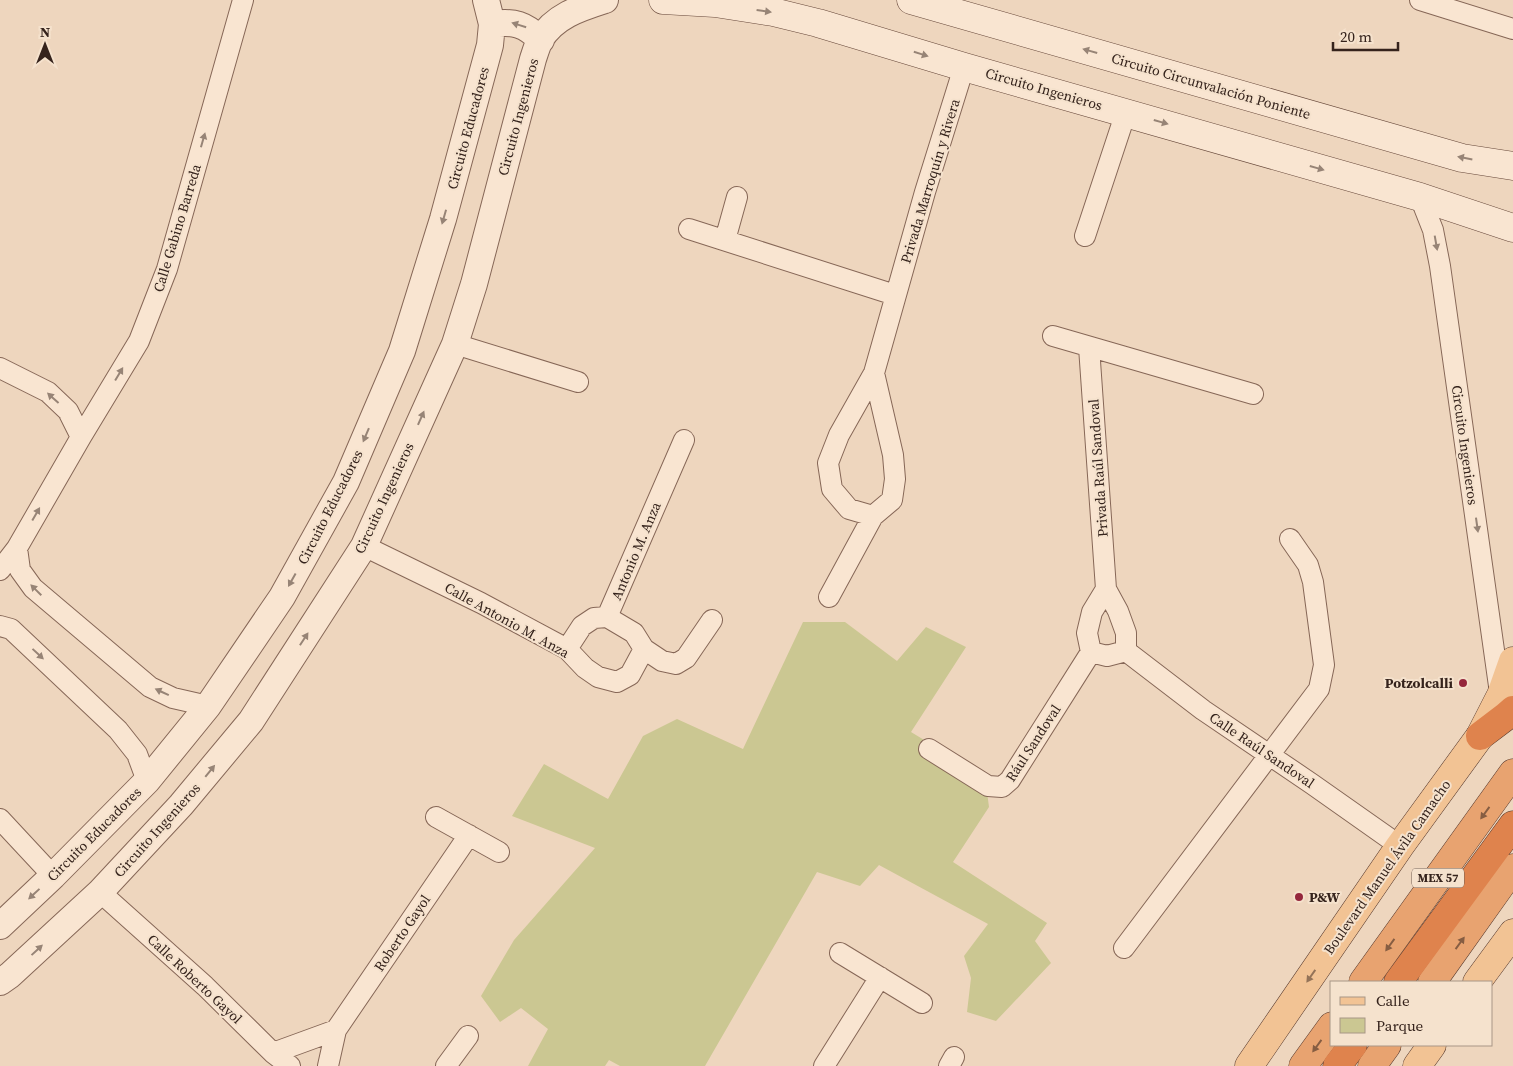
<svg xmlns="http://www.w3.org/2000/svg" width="1513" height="1066" font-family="'Source Serif 4',serif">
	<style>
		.green { fill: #cbc792 }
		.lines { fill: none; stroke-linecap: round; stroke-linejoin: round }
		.minor-casing { stroke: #866757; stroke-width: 22 }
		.tertiary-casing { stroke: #866757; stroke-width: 28 }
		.secondary-casing { stroke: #67483a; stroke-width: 29 }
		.primary-casing { stroke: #53362b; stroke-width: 29 }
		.trunk-casing { stroke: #53362b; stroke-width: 29 }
		.motorway-casing { stroke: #53362b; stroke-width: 29 }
		.minor { stroke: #f9e5d1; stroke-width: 20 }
		.tertiary { stroke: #f9e5d1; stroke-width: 26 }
		.secondary { stroke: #f9e5d1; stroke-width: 28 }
		.primary { stroke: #f2c394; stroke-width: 28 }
		.trunk { stroke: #e8a370; stroke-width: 28 }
		.motorway { stroke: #df834d; stroke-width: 28 }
		.oneway { fill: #978476 }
		.oneway2 { fill: #865d42 }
		.oneway3 { fill: #947358 }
		.poi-dot { fill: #95273c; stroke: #f5e2cd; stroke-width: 2 }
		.labels { text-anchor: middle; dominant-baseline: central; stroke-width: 4; stroke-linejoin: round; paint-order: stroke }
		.shield { fill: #f5e2cd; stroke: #6f5c51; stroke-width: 1 }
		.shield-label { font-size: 12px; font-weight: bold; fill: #35231c }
		.street-label { font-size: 14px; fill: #35231c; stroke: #f5e2cd }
		.poi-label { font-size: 14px; font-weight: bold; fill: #35231c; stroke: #f5e2cd; text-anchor: end }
	</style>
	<rect width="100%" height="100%" fill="#eed6be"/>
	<path class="green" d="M 803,622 L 845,622 L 897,661 L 926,627 L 966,647 L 911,732 L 985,777 L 989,807 L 953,862 L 1047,923 L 1035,941 L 1051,963 L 996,1021 L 967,1012 L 971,978 L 964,956 L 988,924 L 879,865 L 860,886 L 817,872 L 705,1066 L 620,1066 L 609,1060 L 605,1066 L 528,1066 L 548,1029 L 521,1008 L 500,1022 L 481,996 L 514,940 L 595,848 L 512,816 L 544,764 L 608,799 L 643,736 L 677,719 L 743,749 Z"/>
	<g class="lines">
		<g class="minor-casing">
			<path id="minor" d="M 1420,0 L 1513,29
				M 1420,197 L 1433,230 L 1440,266 L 1500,693
				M 689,229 L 895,295
				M 1085,236 L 1126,112
				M 725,240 L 737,197
				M 1053,336 L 1253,394
				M 455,344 L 578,382
				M 1089,347 L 1106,589 L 1118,611 L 1126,633 L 1126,651 L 1107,656 L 1091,652 L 1087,633 L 1092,612 L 1106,589
				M 0,368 L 48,392 L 68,411 L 81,437
				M 874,373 L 839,435 L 828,463 L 832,489 L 849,509 L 873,516 L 892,500 L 895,479 L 893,455 L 874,373 L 925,192 L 964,67
				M 684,440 L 607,617 L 634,633 L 644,649 L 662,661 L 676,664 L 686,658 L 712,620
				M 364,546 L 481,603 L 567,649 L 585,668 L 598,677 L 617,682 L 630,675 L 644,649
				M 17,548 L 20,570 L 33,588 L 150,687 L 173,698 L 208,706
				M 0,570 L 17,548 L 81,437 L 139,341 L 167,269 L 243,0
				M 829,597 L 873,516
				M 0,626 L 11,629 L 118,730 L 137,754 L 147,781
				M 567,649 L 582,626 L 594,618 L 607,617
				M 1126,651 L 1203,710 L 1312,784 L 1400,846
				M 929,749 L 988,786 L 1002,787 L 1010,780 L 1091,652
				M 436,817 L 499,852
				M 0,819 L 53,876
				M 100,892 L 205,986 L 273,1053 L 290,1066
				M 1124,948 L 1319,689 L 1324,665 L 1313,582 L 1308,565 L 1290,539
				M 840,953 L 922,1003
				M 273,1053 L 336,1030
				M 328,1066 L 336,1030 L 469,835
				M 446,1066 L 468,1036
				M 824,1066 L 880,977
				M 949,1066 L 954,1057"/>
		</g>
		<g class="tertiary-casing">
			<path id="tertiary" d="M 492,24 C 514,21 525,24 541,40
				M 0,926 L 53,876 L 147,781 L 208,706 L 282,597 L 346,482 L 402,351 L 443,219 L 490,45 L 492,24 L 486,0
				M 0,982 L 10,975 L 100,892 L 181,805 L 251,721 L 364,546 L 455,344 L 474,284 L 533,59 C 535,53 537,46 540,40 C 554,16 580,8 605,0"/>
		</g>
		<g class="secondary-casing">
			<path id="secondary" d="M 663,0 L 715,3 L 773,12 L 818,23 L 964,67 L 1420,197 L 1513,228
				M 911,0 L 1462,158 L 1513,166"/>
		</g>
		<g class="primary-casing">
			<path id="primary" d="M 1477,982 L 1513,933
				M 1249,1066 L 1400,846 L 1480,736 L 1501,695 L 1513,661
				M 1417,1066 L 1432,1045"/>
		</g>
		<g class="trunk-casing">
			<path id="trunk" d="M 1363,982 L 1513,773
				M 1432,982 L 1513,868
				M 1303,1066 L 1332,1026
				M 1372,1066 L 1387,1045"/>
		</g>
		<g class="motorway-casing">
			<path id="motorway" d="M 1480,736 L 1505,717 L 1513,710
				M 1398,982 L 1513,825
				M 1337,1066 L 1353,1045"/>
		</g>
		<use href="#minor" class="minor"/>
		<use href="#tertiary" class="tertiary"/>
		<use href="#secondary" class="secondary"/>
		<use href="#primary" class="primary"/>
		<use href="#trunk" class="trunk"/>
		<use href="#motorway" class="motorway"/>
	</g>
	<defs><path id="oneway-solid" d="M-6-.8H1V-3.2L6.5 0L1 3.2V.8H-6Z" transform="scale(1.25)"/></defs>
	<g class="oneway">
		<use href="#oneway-solid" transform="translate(764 11) rotate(8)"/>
		<use href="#oneway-solid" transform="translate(519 25) rotate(-163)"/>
		<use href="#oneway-solid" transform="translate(1090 51) rotate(-164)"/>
		<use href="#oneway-solid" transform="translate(921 54) rotate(17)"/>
		<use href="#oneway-solid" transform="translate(1161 122) rotate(16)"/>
		<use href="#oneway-solid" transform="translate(203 140) rotate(-74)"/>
		<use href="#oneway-solid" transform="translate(1465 158) rotate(-169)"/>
		<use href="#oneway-solid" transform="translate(1317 168) rotate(16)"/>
		<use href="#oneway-solid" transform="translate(444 217) rotate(106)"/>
		<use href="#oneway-solid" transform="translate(1436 243) rotate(80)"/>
		<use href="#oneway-solid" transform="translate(119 374) rotate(-59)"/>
		<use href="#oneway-solid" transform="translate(53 398) rotate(-138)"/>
		<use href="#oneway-solid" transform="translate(421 418) rotate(-66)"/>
		<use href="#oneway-solid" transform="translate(366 435) rotate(113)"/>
		<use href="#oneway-solid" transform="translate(36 514) rotate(-60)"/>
		<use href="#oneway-solid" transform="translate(1477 525) rotate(82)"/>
		<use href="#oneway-solid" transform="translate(292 580) rotate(119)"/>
		<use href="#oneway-solid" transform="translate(36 590) rotate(-135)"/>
		<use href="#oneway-solid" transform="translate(304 639) rotate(-57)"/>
		<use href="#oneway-solid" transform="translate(38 654) rotate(43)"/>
		<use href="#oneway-solid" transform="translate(162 692) rotate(-155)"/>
		<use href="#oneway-solid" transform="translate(210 771) rotate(-51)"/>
		<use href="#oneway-solid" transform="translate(34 894) rotate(137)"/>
		<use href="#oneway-solid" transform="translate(37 950) rotate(-43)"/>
	</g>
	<g class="oneway2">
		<use href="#oneway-solid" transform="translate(1485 813) rotate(126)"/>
		<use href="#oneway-solid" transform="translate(1460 943) rotate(-54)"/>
		<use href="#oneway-solid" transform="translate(1390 945) rotate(126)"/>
		<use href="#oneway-solid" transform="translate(1317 1046) rotate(126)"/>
	</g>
	<use class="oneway3" href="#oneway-solid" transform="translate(1311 976) rotate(125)"/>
	<g class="poi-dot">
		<circle cx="1463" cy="683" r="5"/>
		<circle cx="1299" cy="897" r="5"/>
	</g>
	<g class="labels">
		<rect class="shield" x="1412" y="868.5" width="52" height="19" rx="4"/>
		<g class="shield-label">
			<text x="1438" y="878">MEX 57</text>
		</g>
		<g class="street-label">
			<text transform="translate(1211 86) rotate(16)">Circuito Circunvalación Poniente</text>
			<text transform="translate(1044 89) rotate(16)">Circuito Ingenieros</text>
			<text transform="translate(518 117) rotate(-75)">Circuito Ingenieros</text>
			<text transform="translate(468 128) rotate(-75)">Circuito Educadores</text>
			<text transform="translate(930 181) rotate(-73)">Privada Marroquín y Rivera</text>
			<text transform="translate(177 228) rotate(-73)">Calle Gabino Barreda</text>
			<text transform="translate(1465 445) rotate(82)">Circuito Ingenieros</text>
			<text transform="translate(1098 468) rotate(-94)">Privada Raúl Sandoval</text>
			<text transform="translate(384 498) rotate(-65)">Circuito Ingenieros</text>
			<text transform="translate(330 507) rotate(-63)">Circuito Educadores</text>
			<text transform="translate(636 551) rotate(-67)">Antonio M. Anza</text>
			<text transform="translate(507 620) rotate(29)">Calle Antonio M. Anza</text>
			<text transform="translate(1033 743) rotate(-57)">Rául Sandoval</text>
			<text transform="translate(1262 750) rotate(34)">Calle Raúl Sandoval</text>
			<text transform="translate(157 830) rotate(-48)">Circuito Ingenieros</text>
			<text transform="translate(94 834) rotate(-45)">Circuito Educadores</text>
			<text transform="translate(1387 867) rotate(-55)">Boulevard Manuel Ávila Camacho</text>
			<text transform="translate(402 933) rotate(-56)">Roberto Gayol</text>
			<text transform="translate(195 979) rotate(43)">Calle Roberto Gayol</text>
		</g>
		<g class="poi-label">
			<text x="1453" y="683">Potzolcalli</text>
			<text x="1309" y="897" text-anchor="start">P&amp;W</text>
		</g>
	</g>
	<rect x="1330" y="981" width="162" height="65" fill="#f5e2cd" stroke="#a89686"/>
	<rect x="1340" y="997" width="25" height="8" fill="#f2c394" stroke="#a89686"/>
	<text x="1376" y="1006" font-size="15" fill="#35231c">Calle</text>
	<rect x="1340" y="1018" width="25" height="15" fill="#cbc792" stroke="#a89686"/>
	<text x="1376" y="1031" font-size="15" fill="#35231c">Parque</text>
	<g transform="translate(45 45)" stroke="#f5e2cd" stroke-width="4" paint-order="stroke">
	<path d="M0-4L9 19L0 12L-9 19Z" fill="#35231c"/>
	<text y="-8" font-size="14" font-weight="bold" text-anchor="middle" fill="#35231c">N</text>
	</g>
	<path d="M1333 42v8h65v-8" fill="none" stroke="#35231c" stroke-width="2.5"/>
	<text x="1340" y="42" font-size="15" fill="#35231c" stroke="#f5e2cd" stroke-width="4" paint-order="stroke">20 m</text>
</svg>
